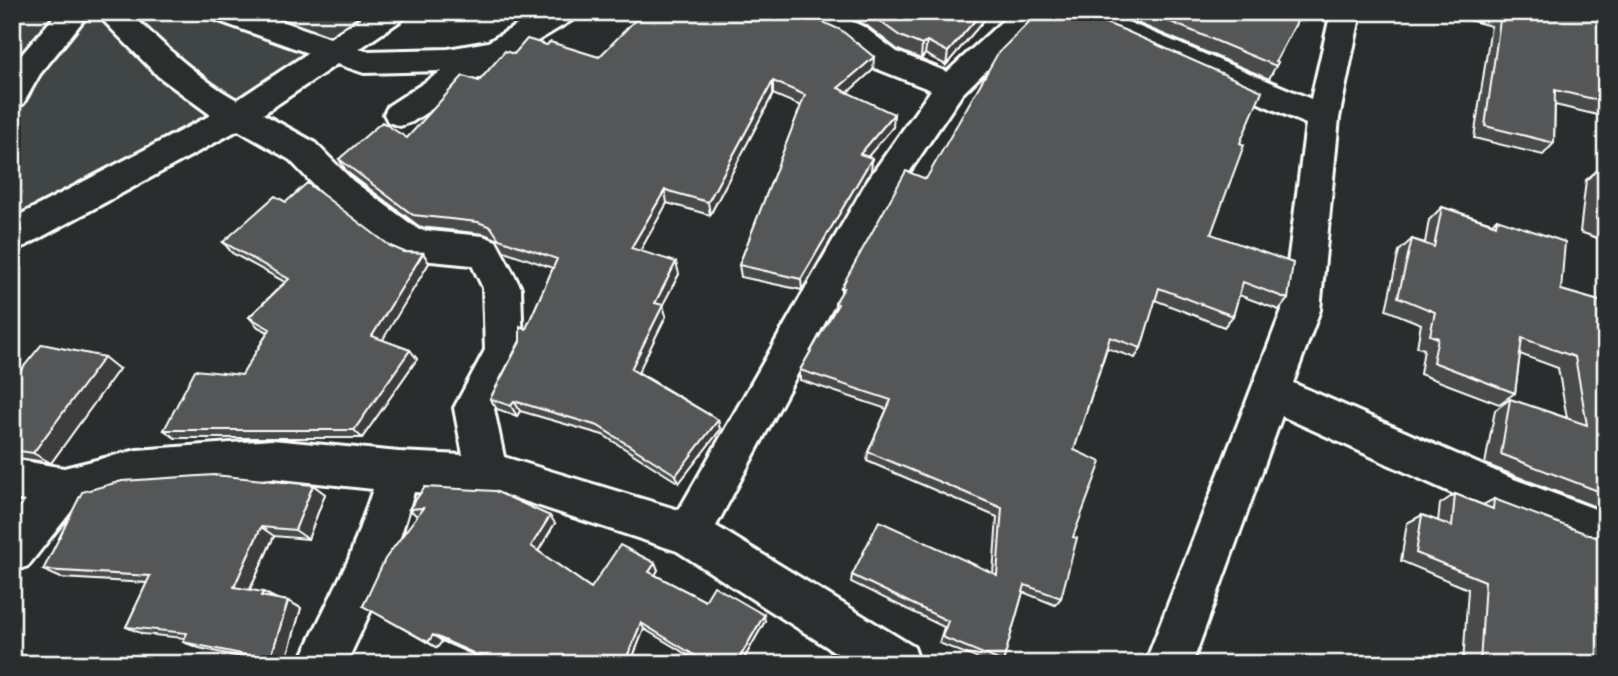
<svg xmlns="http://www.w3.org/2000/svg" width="1618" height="676" font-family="'Balsamiq Sans',sans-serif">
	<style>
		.green { fill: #414445; stroke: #a0a2a2; stroke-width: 2 }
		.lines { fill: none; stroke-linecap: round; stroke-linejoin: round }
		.minor-casing { stroke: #fff; stroke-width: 6 }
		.minor { fill: #2a2d2e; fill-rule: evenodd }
		.wall { fill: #494b4c; stroke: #fff; stroke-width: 2 }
		.shaded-wall { fill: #3c3d3e; stroke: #fff; stroke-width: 2 }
		.building { fill: #555758; stroke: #fff; stroke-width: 2 }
	</style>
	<rect width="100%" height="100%" fill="#2a2d2e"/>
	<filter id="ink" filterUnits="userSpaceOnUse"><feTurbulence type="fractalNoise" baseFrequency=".0143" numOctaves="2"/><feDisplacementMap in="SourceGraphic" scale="14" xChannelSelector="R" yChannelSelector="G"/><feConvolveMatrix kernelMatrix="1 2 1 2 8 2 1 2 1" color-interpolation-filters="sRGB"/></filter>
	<g filter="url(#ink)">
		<path class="green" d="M 12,12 L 409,12 L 12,236 Z"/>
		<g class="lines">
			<g class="minor-casing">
				<path id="minor" d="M 58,12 L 90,12 L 40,74 L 23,104 L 12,108 L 12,66 Z
					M 95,12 L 129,12 C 163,44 196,77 237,100 L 308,53 L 213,19 L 209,12 L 256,12 L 330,38 L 370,12 L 407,12 L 403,19 L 359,49 L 366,51 L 448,49 L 488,42 L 539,12 L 578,12 L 574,19 L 507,59 L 412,122 L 400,126 L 388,122 L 384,114 L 388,106 L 442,71 L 364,73 L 337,64 L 263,114 L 314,142 L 353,181 L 419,230 L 483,236 L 496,241 L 521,288 L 523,351 L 494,409 L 504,457 L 679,510 L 867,181 L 931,90 L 875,68 L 842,41 L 792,19 L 788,12 L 831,12 L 864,27 L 897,52 L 947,72 L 1012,12 L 1046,12 L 962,94 L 891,199 L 716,526 L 914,647 L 920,664 L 854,664 L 677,551 L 512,497 L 414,492 L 391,567 L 346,664 L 298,664 L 349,559 L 373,489 L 272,478 L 137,488 L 77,504 L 28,566 L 12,572 L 12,517 L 26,501 L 12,499 L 12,459 L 64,468 L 137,450 L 272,440 L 399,452 L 463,455 L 454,408 L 485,350 L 483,288 L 472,265 L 411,259 L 398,254 L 329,201 L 290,160 L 238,130 L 25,246 L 12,250 L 12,219 L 211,115 L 158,76 Z
					M 1059,12 L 1104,12 L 1311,99 L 1331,12 L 1361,12 L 1339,118 L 1320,310 L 1293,383 L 1511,478 L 1606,513 L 1606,555 L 1487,509 L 1282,416 L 1192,664 L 1145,664 L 1282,310 L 1306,124 L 1120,41 L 1063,19 Z"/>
			</g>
			<use href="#minor" class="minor"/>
		</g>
		<path class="wall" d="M 838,12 L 991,12 L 946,65 L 925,54 L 921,59 L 898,50 L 866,25 Z
			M 1111,12 L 1302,12 L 1276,61 L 1278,62 L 1269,79 Z
			M 1304,12 L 1317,12 L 1315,16 Z
			M 1439,12 L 1606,12 L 1606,117 L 1555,105 L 1554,143 L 1543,155 L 1474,138 L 1491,26 Z
			M 547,45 L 599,57 L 873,70 L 848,92 L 893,127 L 867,157 L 872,158 L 871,171 L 802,290 L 741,277 L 739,265 L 801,106 L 773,94 L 710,215 L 667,203 L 640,251 L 679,274 L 662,305 L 666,316 L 638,372 L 718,420 L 720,430 L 679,483 L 603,435 L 520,411 L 517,416 L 497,409 L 490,399 L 526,329 L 553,268 L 504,251 L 497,239 L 484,234 L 420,227 L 347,172 L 339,159 L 407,138 L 514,54 Z
			M 1240,143 L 1211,234 L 1288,299 L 1279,310 L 1239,295 L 1233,316 L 1224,327 L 1155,300 L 1141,348 L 1135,358 L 1107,348 L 1074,450 L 1073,537 L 1061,598 L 1055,605 L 1023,592 L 1003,662 L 1001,664 L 991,664 L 939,643 L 944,627 L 851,582 L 852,575 L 993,573 L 997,517 L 867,461 L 868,452 L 887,409 L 800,380 L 800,370 L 835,310 L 835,303 L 841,293 L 841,288 L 926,179 Z
			M 1601,167 L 1606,168 L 1606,241 L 1580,232 L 1586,180 Z
			M 1442,207 L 1492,223 L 1497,219 L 1561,290 L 1606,303 L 1606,511 L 1485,464 L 1495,410 L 1510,399 L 1567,418 L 1558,368 L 1520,354 L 1515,393 L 1499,404 L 1420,374 L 1424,349 L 1417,347 L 1421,324 L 1386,310 L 1399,251 L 1412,239 L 1425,243 L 1429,220 Z
			M 223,242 L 390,246 L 404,252 L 423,253 L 429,263 L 382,340 L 410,350 L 417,359 L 362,438 L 175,438 L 164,430 L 242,375 L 268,332 L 258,327 L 249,317 L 285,282 L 232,253 Z
			M 119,369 L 51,463 L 12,457 L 12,381 Z
			M 313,485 L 325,494 L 308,539 L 274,536 L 250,590 L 276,599 L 288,601 L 301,608 L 285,664 L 273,664 L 199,648 L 183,642 L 185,638 L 143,634 L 126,627 L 147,583 L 61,578 L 43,570 Z
			M 425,487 L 555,523 L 538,551 L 591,588 L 655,563 L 658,570 L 655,575 L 705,601 L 765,621 L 741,664 L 703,664 L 644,629 L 630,664 L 489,664 L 490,662 L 442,641 L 437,648 L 363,606 L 417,516 L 409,509 Z
			M 1455,494 L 1483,505 L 1494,499 L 1606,664 L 1463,664 L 1468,589 L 1401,561 L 1407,523 L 1422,515 L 1438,521 L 1440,504 Z
			M 1414,654 L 1439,664 L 1398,664 L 1398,660 Z"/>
		<path class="shaded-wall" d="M 982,12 L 991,12 L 946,65 L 948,52 Z
			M 927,41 L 925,54 L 921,59 L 922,45 Z
			M 874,57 L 873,70 L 838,101 L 838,88 Z
			M 773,81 L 773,94 L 710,215 L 708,202 Z
			M 894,114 L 893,127 L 859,167 L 860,154 Z
			M 872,158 L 871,171 L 802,290 L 801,279 Z
			M 665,190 L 667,203 L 635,260 L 631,248 Z
			M 423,253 L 429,263 L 379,346 L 372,336 Z
			M 676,262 L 679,274 L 658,314 L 655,303 Z
			M 663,305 L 666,316 L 635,379 L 631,369 Z
			M 410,350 L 417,359 L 362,438 L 354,430 Z
			M 104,357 L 119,369 L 51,463 L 33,453 Z
			M 514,401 L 520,411 L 517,416 L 511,406 Z
			M 718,420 L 720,430 L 679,483 L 676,475 Z
			M 313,485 L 325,494 L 308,539 L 295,530 Z
			M 550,516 L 555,523 L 537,553 L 531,546 Z
			M 261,527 L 274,536 L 248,594 L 234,587 Z
			M 655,563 L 658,570 L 653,579 L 649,572 Z
			M 263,592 L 277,599 L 261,596 Z
			M 288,601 L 301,608 L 285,664 L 278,664 L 270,660 Z
			M 764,615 L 765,621 L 741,664 L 736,664 Z
			M 641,623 L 644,629 L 630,664 L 624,664 Z
			M 433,635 L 442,641 L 437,648 L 428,642 Z"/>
		<path class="building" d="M 643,12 L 800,12 L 841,30 L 874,57 L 838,88 L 894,114 L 860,154 L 872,158 L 801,279 L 739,265 L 805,95 L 773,81 L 708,202 L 665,190 L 631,248 L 676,262 L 655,303 L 663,305 L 631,369 L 718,420 L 676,475 L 598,426 L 514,401 L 511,406 L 490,399 L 520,342 L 520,326 L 526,329 L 557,259 L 499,239 L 491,227 L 478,222 L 413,215 L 339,159 L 382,122 L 407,138 L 463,76 L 479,81 L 505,51 L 514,54 L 527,39 L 547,45 L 550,42 L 599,57 Z
			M 867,12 L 982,12 L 948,52 L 927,41 L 922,45 L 900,36 Z
			M 1039,12 L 1077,12 L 1124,30 L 1262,91 L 1240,143 L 1244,145 L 1211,234 L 1293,263 L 1288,299 L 1243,282 L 1233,316 L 1159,288 L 1141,348 L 1110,337 L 1074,450 L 1101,462 L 1073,537 L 1077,538 L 1061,598 L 1025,585 L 1003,662 L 942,637 L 948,621 L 852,575 L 879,521 L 997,575 L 1002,508 L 868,452 L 891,400 L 800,370 L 838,304 L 835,303 L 844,288 L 841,288 L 906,171 L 926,179 L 998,53 Z
			M 1147,12 L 1302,12 L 1276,61 L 1278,62 L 1276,66 Z
			M 1497,12 L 1606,12 L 1606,102 L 1555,90 L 1554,143 L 1485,126 L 1501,13 Z
			M 1601,167 L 1606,168 L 1606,222 L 1596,219 Z
			M 307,183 L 390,246 L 404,252 L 423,253 L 372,336 L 410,350 L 354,430 L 164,430 L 195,370 L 242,375 L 270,329 L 249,317 L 289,279 L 223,242 L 275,196 L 286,202 Z
			M 1442,207 L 1496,225 L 1497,219 L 1565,242 L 1561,290 L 1606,303 L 1606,494 L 1501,454 L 1510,399 L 1587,425 L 1575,357 L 1522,338 L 1515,393 L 1433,362 L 1438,338 L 1430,335 L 1435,312 L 1398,297 L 1412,239 L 1434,247 Z
			M 42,344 L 104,357 L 33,453 L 12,450 L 12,381 Z
			M 214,475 L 313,485 L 295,530 L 261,527 L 234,587 L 263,592 L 261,596 L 288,601 L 270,660 L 183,642 L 187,633 L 126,627 L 150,576 L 43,570 L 82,492 L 122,481 Z
			M 425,487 L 495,491 L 550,516 L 531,546 L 591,588 L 620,545 L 655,563 L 649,572 L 705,601 L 714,586 L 764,615 L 736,664 L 709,664 L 641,623 L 624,664 L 489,664 L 491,661 L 433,635 L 428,642 L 363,606 L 385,559 L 423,508 L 409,509 Z
			M 1455,494 L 1493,509 L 1494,499 L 1606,541 L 1606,664 L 1480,664 L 1485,581 L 1416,553 L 1422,515 L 1452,526 Z
			M 1414,654 L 1439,664 L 1413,664 Z"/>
	</g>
	<rect width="1618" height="676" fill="none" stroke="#2a2d2e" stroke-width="42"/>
	<rect x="21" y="21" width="1576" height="634" fill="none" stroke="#fff" stroke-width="2.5" filter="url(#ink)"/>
</svg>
